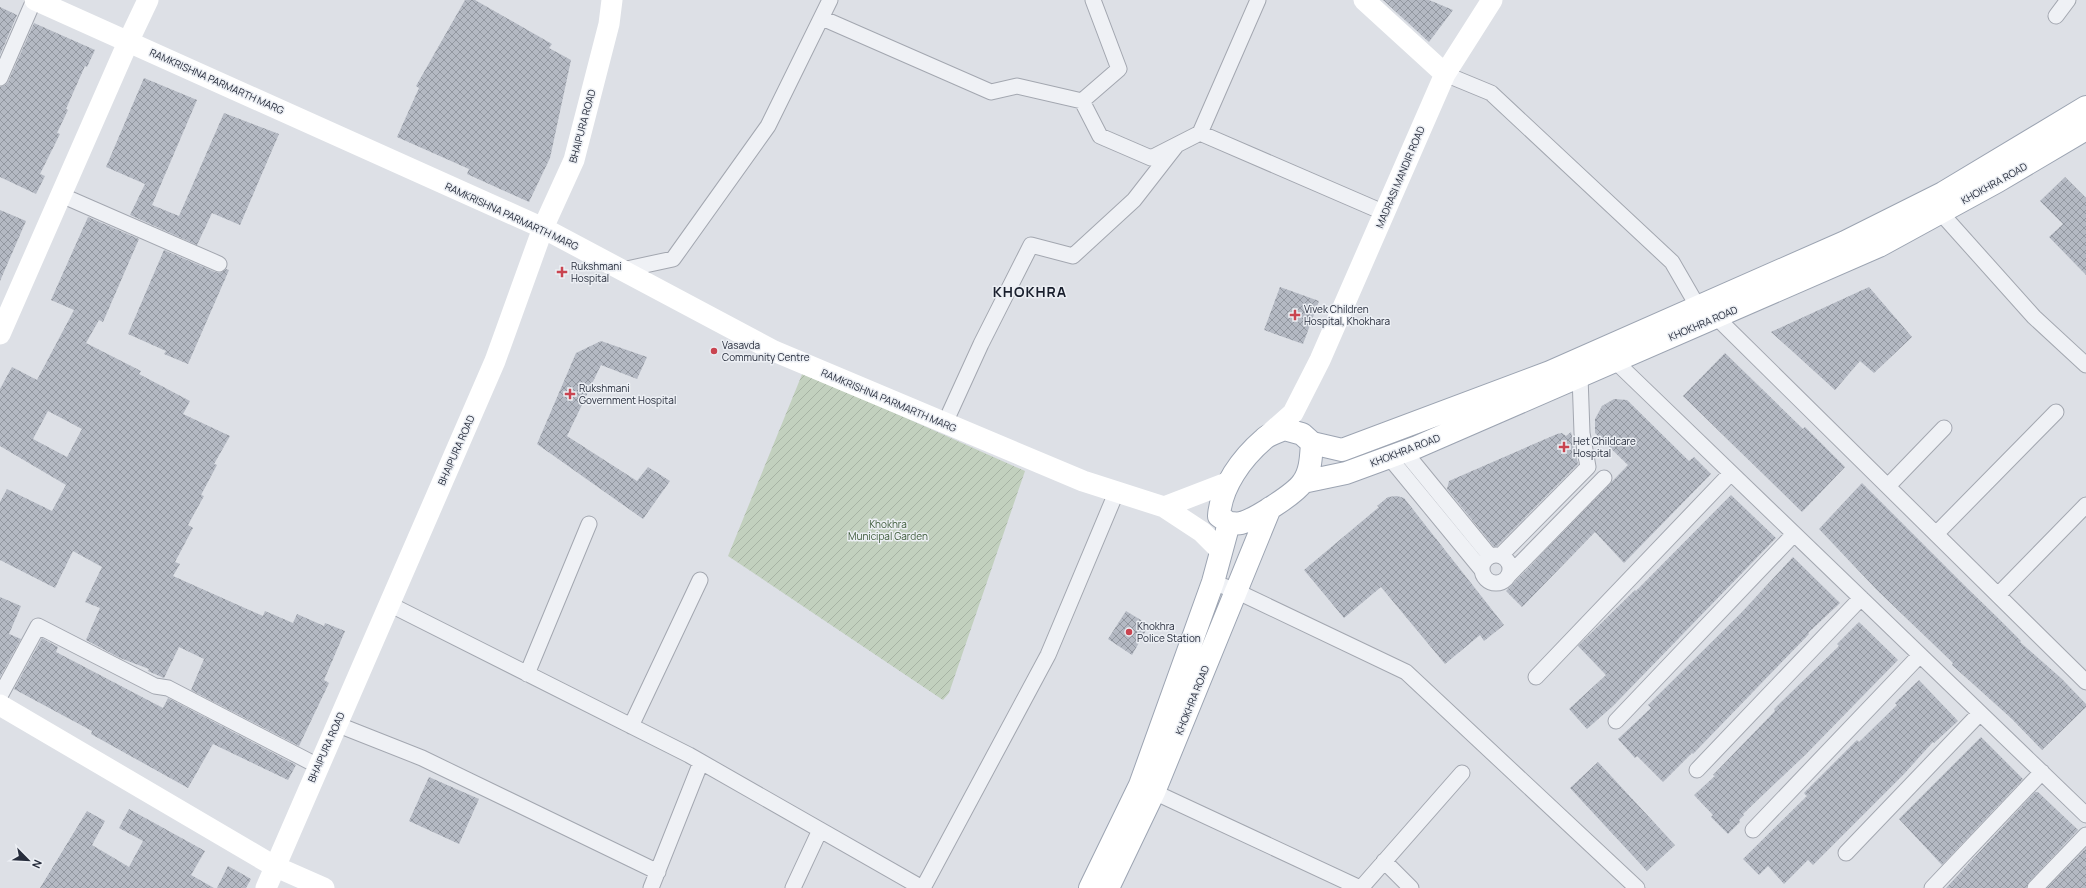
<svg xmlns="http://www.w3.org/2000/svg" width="2086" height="888" font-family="Manrope,sans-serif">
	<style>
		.garden { fill: url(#garden-furrows) }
		.building { fill: url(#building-cross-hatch); fill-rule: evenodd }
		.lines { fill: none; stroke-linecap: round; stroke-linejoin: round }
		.street-casing { stroke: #a3a7b0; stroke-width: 17 }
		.primary-casing { stroke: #9ca4b2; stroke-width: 24 }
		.street { stroke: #eff1f5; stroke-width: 15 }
		.secondary { stroke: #fff; stroke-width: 21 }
		.primary { stroke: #fff; stroke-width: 22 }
		.poi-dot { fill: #c94450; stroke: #eceff4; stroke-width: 1.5 }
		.labels { text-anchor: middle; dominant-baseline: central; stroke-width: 3; stroke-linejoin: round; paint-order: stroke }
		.street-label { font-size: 10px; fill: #272d3c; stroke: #eceff4 }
		.poi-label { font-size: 10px; fill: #272d3c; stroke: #eceff4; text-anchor: start }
		.park-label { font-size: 10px; fill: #395735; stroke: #eceff4 }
		.district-label { font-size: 14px; font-weight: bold; letter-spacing: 1px; fill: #191f2d; stroke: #eceff4 }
	</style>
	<defs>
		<pattern id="garden-furrows" width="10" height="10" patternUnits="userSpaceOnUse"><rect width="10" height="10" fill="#c2d0be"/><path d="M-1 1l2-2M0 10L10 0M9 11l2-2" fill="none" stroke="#a7b3a4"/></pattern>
		<pattern id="building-cross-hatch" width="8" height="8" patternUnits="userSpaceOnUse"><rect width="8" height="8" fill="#b4b9c3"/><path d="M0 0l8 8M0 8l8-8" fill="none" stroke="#9297a0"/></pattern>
	</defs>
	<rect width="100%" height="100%" fill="#dde0e6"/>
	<path class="garden" d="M 803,372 L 1025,471 L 949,693 L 943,700 L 728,556 Z"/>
	<path class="building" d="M 465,0 L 475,0 L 552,44 L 549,48 L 571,60 L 550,158 L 529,202 L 467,174 L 469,169 L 397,137 L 419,88 L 416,86 Z
		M 1383,0 L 1429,0 L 1453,10 L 1429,42 Z
		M 0,7 L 17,15 L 0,55 Z
		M 34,23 L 95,50 L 87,67 L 85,66 L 73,93 L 66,109 L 68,110 L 57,133 L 60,134 L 40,174 L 45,176 L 36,194 L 0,177 L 0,87 L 5,85 L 8,82 Z
		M 144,78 L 197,100 L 152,205 L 179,216 L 224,113 L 279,134 L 240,225 L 212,213 L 197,245 L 130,215 L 145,184 L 106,167 Z
		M 2065,177 L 2086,198 L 2086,275 L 2049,237 L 2063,224 L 2040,201 Z
		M 0,210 L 26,221 L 0,281 Z
		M 88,217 L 139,239 L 103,322 L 99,320 L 86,343 L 141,371 L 139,374 L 190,401 L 183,414 L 230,436 L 214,464 L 217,465 L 201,495 L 204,496 L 188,525 L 193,528 L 175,562 L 180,564 L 173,576 L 263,616 L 265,611 L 293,623 L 297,614 L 324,626 L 325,623 L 345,631 L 324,680 L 329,683 L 299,746 L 191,690 L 204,659 L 179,647 L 164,678 L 148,671 L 149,669 L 120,658 L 86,640 L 100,608 L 85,602 L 102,567 L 73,551 L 55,588 L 0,560 L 0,502 L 7,489 L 52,511 L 66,485 L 0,446 L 0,389 L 12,367 L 37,380 L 74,310 L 51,300 ZM 48,411 L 82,429 L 67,457 L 33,439 Z
		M 164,250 L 215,272 L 220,273 L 226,269 L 229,270 L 188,364 L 164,354 L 166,351 L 128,334 Z
		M 1280,287 L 1319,301 L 1303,344 L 1264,330 Z
		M 1869,287 L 1912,337 L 1874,373 L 1860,361 L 1835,390 L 1771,332 Z
		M 601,341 L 647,357 L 637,379 L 601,365 L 567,436 L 637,481 L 648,467 L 670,481 L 643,519 L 537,444 L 576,353 Z
		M 1725,353 L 1803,429 L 1805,427 L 1845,467 L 1802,512 L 1683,396 Z
		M 1614,399 L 1627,400 L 1689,461 L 1694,457 L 1711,474 L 1624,563 L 1595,532 L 1522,607 L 1506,591 L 1628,465 L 1595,433 L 1595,419 L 1602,406 Z
		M 1571,432 L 1578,464 L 1495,548 L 1447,489 L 1449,481 L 1557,434 L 1562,433 L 1566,436 Z
		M 1862,483 L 1965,586 L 1997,617 L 2021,641 L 2020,642 L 2062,679 L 2086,704 L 2086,707 L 2042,750 L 2012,719 L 1952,665 L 1953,663 L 1877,590 L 1819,529 Z
		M 1731,495 L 1776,538 L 1613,706 L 1587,729 L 1569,709 L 1606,675 L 1578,646 L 1635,590 L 1636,591 Z
		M 1397,496 L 1404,498 L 1504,625 L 1484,641 L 1480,635 L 1445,664 L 1381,587 L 1344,618 L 1304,570 L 1379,507 L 1377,506 L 1388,497 Z
		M 1793,557 L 1840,603 L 1808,633 L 1809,634 L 1693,754 L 1692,753 L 1663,782 L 1637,756 L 1635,758 L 1618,739 L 1651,708 L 1648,705 L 1741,613 Z
		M 0,597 L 21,606 L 9,634 L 21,639 L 0,677 Z
		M 1126,611 L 1149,625 L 1132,655 L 1108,639 Z
		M 1859,622 L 1898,660 L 1805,755 L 1743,814 L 1744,815 L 1739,820 L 1740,822 L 1728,834 L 1711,817 L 1713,815 L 1694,795 L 1715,776 L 1713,775 L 1775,711 L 1774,709 L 1839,646 L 1837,644 Z
		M 42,638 L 58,647 L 56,652 L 163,708 L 168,698 L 296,765 L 288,780 L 213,744 L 188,788 L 91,734 L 92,731 L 14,689 Z
		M 1919,680 L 1958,721 L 1934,743 L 1933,742 L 1904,774 L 1813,865 L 1808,860 L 1784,884 L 1768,866 L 1759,875 L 1743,859 L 1807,796 L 1804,793 L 1857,740 L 1859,742 L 1897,705 L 1895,703 Z
		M 1981,737 L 2023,779 L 1942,865 L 1899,819 Z
		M 1598,762 L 1675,845 L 1647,871 L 1570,788 Z
		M 429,777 L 479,799 L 459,844 L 409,821 Z
		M 2035,792 L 2038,792 L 2078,830 L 2029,882 L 2026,888 L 1946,888 Z
		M 129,809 L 205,851 L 191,875 L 214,888 L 40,888 L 87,811 L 105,821 L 92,845 L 129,867 L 143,841 L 119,828 Z
		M 2086,848 L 2086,888 L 2047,888 Z
		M 228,866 L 251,879 L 246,888 L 217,888 Z"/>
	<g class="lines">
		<g class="street-casing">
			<path id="street" d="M 2056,16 L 2068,0
				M 822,18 L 991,92 L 1017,86 L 1082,101 L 1119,69 L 1093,0
				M 1445,74 L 1491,93 L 1672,262 L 1698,307
				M 0,78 L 34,0
				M 1082,101 L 1100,136 L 1151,158 L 1200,133 L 1385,213
				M 1200,133 L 1258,0
				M 61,195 L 219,264
				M 1940,212 L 2034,317 L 2086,365
				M 622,270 L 673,259 L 768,126 L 830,0
				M 1716,317 L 2086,682
				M 1615,361 L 2086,815
				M 945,423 L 981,344 L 1031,245 L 1073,256 L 1134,200 L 1176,146
				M 1404,451 L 1490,556
				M 1389,457 L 1482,570
				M 1888,486 L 1944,428
				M 1936,534 L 2056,412
				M 1501,555 L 1588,467 L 1582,433 L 1580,376
				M1482 569a14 14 0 1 1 28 0a14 14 0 1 1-28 0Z
				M 1509,575 L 1604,478
				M 1213,582 L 1236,591 L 1406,672 L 1637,888
				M 1998,595 L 2086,505
				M 389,604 L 689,755 L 922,888
				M 527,674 L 589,524
				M 1536,677 L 1731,473
				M 0,696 L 38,626 L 155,686 L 168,688 L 318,766
				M 1616,721 L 1794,534
				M 336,724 L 422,758 L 658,872
				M 631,726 L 700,580
				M 1697,770 L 1861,598
				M 1154,792 L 1360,888
				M 1753,830 L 1920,655
				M 1846,853 L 1980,713
				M 1384,861 L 1411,888
				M 651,888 L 701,762
				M 793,888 L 820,830
				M 923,888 L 1048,655 L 1116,493
				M 1361,888 L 1462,773
				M 1932,888 L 2042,772
				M 2035,888 L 2086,835"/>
		</g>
		<g class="primary-casing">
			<path id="primary" d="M 1284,429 L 1302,434 L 1312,443 C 1311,456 1311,471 1303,482 C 1295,494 1254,520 1241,523 C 1237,524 1233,523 1229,523 L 1219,516 C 1221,486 1242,458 1264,439 C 1269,434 1278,432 1284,429 Z
				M 1312,443 L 1342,450 L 1550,372 L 1845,242 L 1943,193 L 2086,107
				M 1303,482 L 1346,473 L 1417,447 L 1879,246 L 1998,181 L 2086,129
				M 1090,888 L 1140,785 L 1213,582 L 1229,523
				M 1108,888 L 1154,792 L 1270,508"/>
		</g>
		<use href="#street" class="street"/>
		<path class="secondary" d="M 35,0 L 543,228 L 774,351 L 1083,481 L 1164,507 L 1202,532 L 1221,551
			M 1364,0 L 1445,74
			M 0,334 L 129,40 L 148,0
			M 1266,437 L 1293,413 L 1320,360 L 1445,74 L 1492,0
			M 1164,507 L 1229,482
			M 0,705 L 274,866 L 324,888
			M 266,888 L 495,361 L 543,228 L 574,160 L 609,24 L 612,0"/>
		<use href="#primary" class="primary"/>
	</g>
	<g class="poi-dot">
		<path d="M560 266h4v4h4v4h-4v4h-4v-4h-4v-4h4z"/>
		<path d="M1293 309h4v4h4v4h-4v4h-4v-4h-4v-4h4z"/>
		<circle cx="714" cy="351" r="4"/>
		<path d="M568 388h4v4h4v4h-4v4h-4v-4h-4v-4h4z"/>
		<path d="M1562 441h4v4h4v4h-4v4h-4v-4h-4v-4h4z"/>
		<circle cx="1129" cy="632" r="4"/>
	</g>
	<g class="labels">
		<g class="street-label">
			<text transform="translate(217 81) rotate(24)">RAMKRISHNA PARMARTH MARG</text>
			<text transform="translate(582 126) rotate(-75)">BHAIPURA ROAD</text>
			<text transform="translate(1400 177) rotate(-67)">MADRASI MANDIR ROAD</text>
			<text transform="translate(1994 183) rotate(-29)">KHOKHRA ROAD</text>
			<text transform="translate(512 216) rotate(25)">RAMKRISHNA PARMARTH MARG</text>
			<text transform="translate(1703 323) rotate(-23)">KHOKHRA ROAD</text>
			<text transform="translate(889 400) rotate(23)">RAMKRISHNA PARMARTH MARG</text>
			<text transform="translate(456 450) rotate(-66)">BHAIPURA ROAD</text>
			<text transform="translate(1405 450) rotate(-21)">KHOKHRA ROAD</text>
			<text transform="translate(1192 700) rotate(-68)">KHOKHRA ROAD</text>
			<text transform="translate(326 747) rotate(-66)">BHAIPURA ROAD</text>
		</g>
		<g class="poi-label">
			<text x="571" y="266">Rukshmani<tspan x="571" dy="12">Hospital</tspan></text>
			<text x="1304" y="309">Vivek Children<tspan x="1304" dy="12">Hospital, Khokhara</tspan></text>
			<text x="722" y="345">Vasavda<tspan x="722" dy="12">Community Centre</tspan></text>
			<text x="579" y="388">Rukshmani<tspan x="579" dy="12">Government Hospital</tspan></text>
			<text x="1573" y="441">Het Childcare<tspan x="1573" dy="12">Hospital</tspan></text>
			<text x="1137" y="626">Khokhra<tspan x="1137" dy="12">Police Station</tspan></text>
		</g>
		<g class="park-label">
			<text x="888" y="524">Khokhra<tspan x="888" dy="12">Municipal Garden</tspan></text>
		</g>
		<g class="district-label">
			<text x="1030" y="291">KHOKHRA</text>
		</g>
	</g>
	<g transform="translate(28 860) rotate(114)" stroke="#eceff4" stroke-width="3" paint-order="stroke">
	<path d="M0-3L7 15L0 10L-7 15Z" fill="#272d3c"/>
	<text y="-6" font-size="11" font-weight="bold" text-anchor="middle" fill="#272d3c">N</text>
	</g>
</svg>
